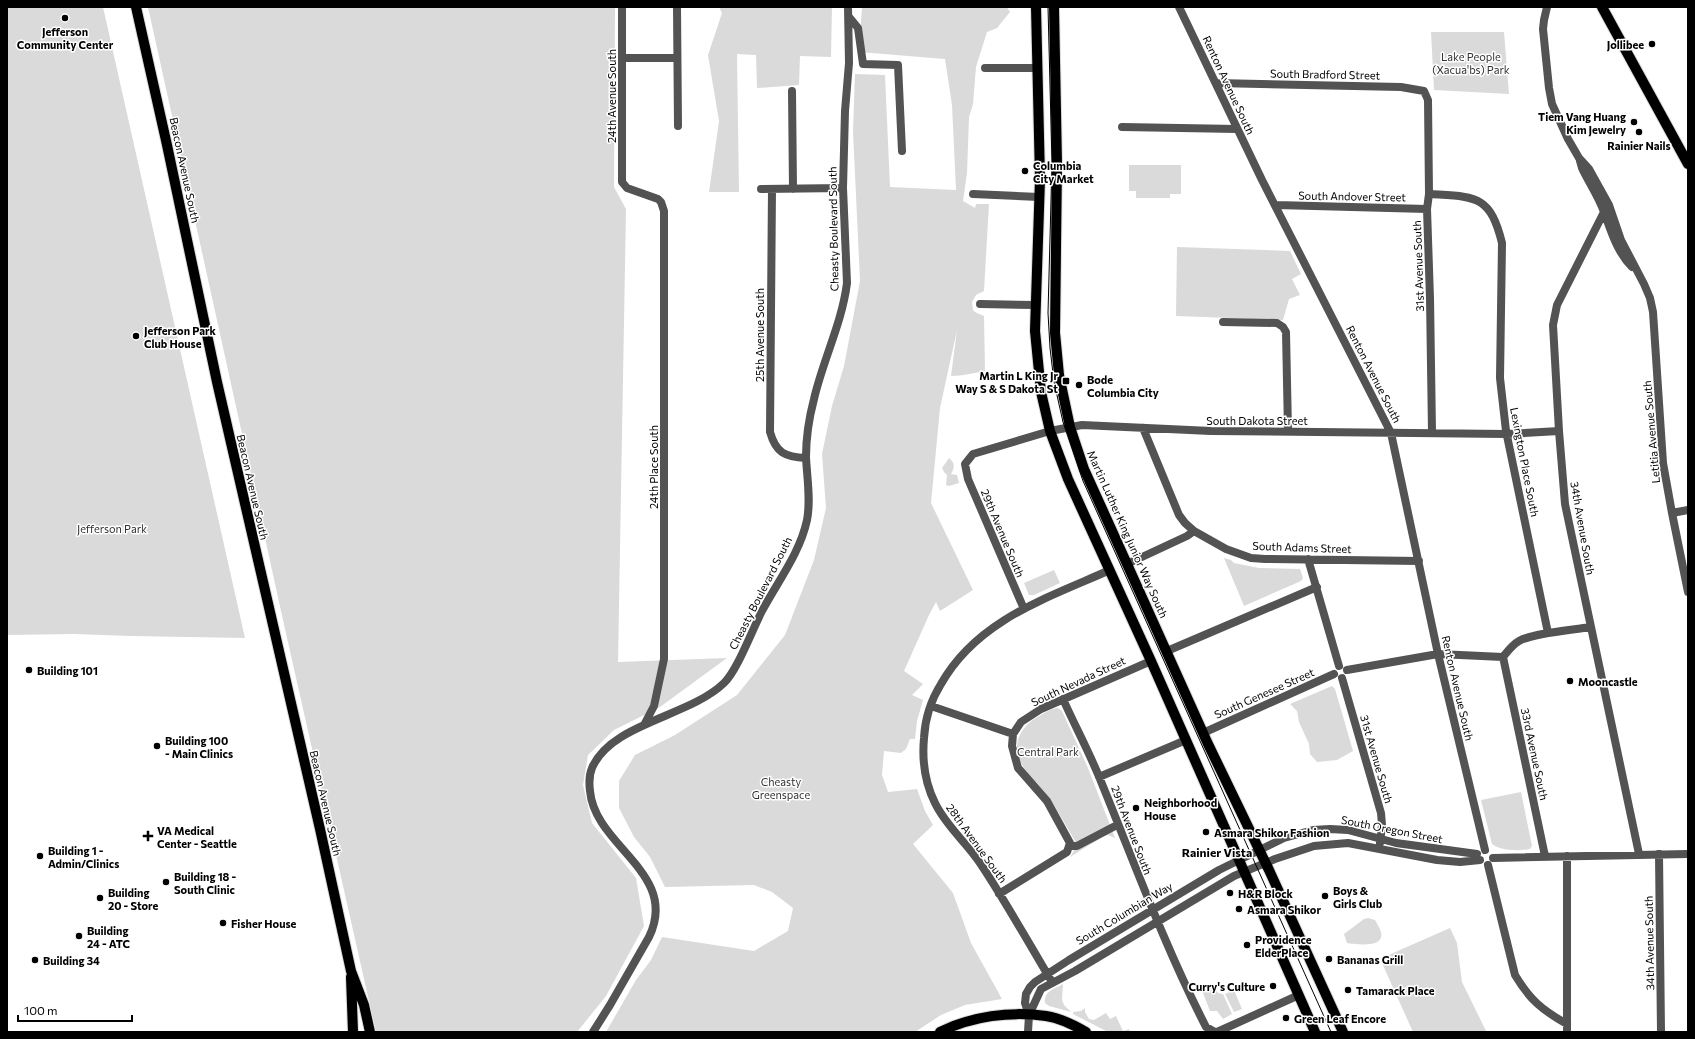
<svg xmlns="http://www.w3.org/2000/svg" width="1695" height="1039" font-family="Commissioner,sans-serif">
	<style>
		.green { fill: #dadada }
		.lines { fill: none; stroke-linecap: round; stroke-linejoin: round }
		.major-casing { stroke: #dbdbdb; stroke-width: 12 }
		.minor { stroke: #535353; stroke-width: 8 }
		.major { stroke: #000; stroke-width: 10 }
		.tram { stroke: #000; stroke-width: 1 }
		.poi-dot { fill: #000; stroke: #fff; stroke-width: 1.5 }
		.labels { text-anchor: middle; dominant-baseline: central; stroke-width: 3; stroke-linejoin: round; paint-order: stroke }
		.poi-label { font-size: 11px; font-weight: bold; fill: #000; stroke: #fff; text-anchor: start }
		.park-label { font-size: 11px; fill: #313131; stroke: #fff }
		.street-label { font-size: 11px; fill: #000; stroke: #fff }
		.neighbourhood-label { font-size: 12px; font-weight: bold; fill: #000; stroke: #fff }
	</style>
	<rect width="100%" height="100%" fill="#fff"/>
	<path class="green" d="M 7,7 L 103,7 L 245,638 L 131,636 L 74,634 L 7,635 Z
		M 148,7 L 615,7 L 614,187 L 626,209 L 618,662 L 727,658 L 660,707 L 614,730 L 588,755 L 583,785 L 592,823 L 636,878 L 644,926 L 606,996 L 577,1032 L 376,1032 L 285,629 Z
		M 719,7 L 832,7 L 831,57 L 800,56 L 799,85 L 757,88 L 756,55 L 737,54 L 739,192 L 709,192 L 719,121 L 708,55 L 722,13 Z
		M 862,7 L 1007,7 L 1010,12 L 997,28 L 987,32 L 976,67 L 973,104 L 969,117 L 967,173 L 963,201 L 975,208 L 976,204 L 989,204 L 984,291 L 976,295 L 972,302 L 973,310 L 975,312 L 984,316 L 985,371 C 973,373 963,376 951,376 L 957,330 L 940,408 L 931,503 L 973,590 L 940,611 L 936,602 L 929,615 L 904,671 L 923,684 L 912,695 L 923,700 L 917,721 L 915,739 L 910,739 L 906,749 L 901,753 L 884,751 L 882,775 L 888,792 L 917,789 L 925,811 L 933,825 L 913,844 L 953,893 L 971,943 L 1002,999 L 965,1005 L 941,1015 L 915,1032 L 606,1032 L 636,980 L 651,960 L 662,937 L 754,951 L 788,931 L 793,908 L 772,892 L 754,885 L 665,887 L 650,857 L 634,837 L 619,808 L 619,781 L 635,755 L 675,735 L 737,695 L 785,635 L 814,560 L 826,508 L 822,454 L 832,406 L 844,366 L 860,281 L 853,131 L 855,74 L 885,75 L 890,187 L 956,190 L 952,105 L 945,59 L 859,52 Z
		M 1431,32 L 1504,32 L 1509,94 L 1434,90 Z
		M 1129,165 L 1181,165 L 1181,194 L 1170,194 L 1170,198 L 1136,198 L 1136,191 L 1129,191 Z
		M 1177,247 L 1290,251 L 1301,274 L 1292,279 L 1300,295 L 1289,299 L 1283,320 L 1176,316 Z
		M 949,458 C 955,463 955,467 951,474 L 957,475 L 959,483 L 949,486 L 946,485 L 947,475 L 944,472 L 942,468 Z
		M 1224,558 L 1231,560 L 1234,563 L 1259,568 L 1300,569 L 1303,578 L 1301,581 L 1244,606 Z
		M 1054,570 L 1060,583 L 1034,595 L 1029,595 L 1024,583 Z
		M 1332,686 L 1335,689 L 1353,751 L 1337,760 L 1317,762 L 1310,754 L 1309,744 L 1299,722 L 1297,711 L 1290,704 Z
		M 1058,708 L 1062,711 L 1088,768 L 1115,838 L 1108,835 L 1104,836 L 1070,857 L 1075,849 L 1075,841 L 1050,798 L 1036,782 C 1031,781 1029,776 1026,771 C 1009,749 1017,727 1041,715 C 1046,712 1052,708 1058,708 Z
		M 1521,792 L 1532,846 L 1530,849 C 1519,851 1501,851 1492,844 L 1481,800 Z
		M 1368,918 L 1375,920 C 1377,924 1380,928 1381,932 C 1385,949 1356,944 1347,943 L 1344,934 L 1364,919 Z
		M 1450,928 L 1457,943 L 1462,982 L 1486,1031 L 1413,1032 L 1382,963 L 1384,957 Z
		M 1063,984 L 1062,1000 L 1064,1005 L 1071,1012 L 1049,1006 L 1045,1003 C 1044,991 1054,989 1063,984 Z
		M 1213,984 L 1218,993 L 1223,994 L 1232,1014 L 1223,1019 L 1217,1011 L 1210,1011 L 1201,988 Z
		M 1234,990 L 1242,1009 L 1234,1012 L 1225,994 Z
		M 1085,1008 L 1085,1012 L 1089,1019 L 1094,1020 L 1106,1013 L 1110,1019 L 1116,1016 L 1123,1031 L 1129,1029 L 1130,1032 L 1108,1032 L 1073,1014 L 1073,1012 L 1081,1011 Z"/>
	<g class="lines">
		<g class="major-casing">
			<path id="major" d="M 136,7 L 167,145 L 217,382 L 320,829 L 351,971 L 364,1005 L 370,1032
				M 1036,7 L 1040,179 L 1035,331 L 1041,392 L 1050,431 L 1068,479 L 1151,661 L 1315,1032
				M 1054,7 L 1057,164 L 1055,333 L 1059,375 L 1070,427 L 1084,469 L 1127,564 L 1208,744 L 1269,870 L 1343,1032
				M 1602,7 L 1688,164
				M 351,977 L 353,1032
				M 940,1032 C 972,1016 1010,1011 1046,1016 C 1060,1018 1074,1025 1086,1032"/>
		</g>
		<path class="minor" d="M 622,7 L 622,182 L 627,188 L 658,199 L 661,202 L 664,211 L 664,659 L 654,706 L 644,725
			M 677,7 L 678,126
			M 1179,7 L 1262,180 L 1391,433 L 1438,654 L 1485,850
			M 1547,7 L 1544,20 L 1543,29 L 1549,88 L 1552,104 L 1568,139 L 1579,158 L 1589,169 L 1609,205 L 1621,240 L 1644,284 L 1650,298 L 1653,312 L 1663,463 L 1672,513 L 1688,592
			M 849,17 L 858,28 L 863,64 L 898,65 L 902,151
			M 622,58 L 677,58
			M 985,68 L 1038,68
			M 1216,83 L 1401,87 L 1424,91 L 1428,100 L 1429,194 L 1427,209 L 1430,298 L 1432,432
			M 792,91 L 793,189
			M 1122,127 L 1237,129
			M 1580,161 L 1582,168 C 1589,183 1599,197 1604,212 C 1611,231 1617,252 1632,267
			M 761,189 L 843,188
			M 772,189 L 770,432 C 776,453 785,457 806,458
			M 973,194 L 1039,197
			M 1429,194 C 1475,197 1490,194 1502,243 L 1500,378 L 1506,431 L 1548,633
			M 1276,205 L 1427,209
			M 1604,212 L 1557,305 L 1553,325 L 1559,431 L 1565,504 L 1639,854
			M 980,304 L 1036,305
			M 1223,322 L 1277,323 L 1283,327 L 1286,332 L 1288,431
			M 1143,428 L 1179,515 L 1185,523 L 1194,531 L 1226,549 L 1251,558 L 1265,559 L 1419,561
			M 1672,513 L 1688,510
			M 1308,559 L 1339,666
			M 1127,564 L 1187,536 L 1194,531
			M 1024,609 L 968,479 L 965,464 L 973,454 L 1050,431 L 1082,425 L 1211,431 L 1507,434 L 1559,431
			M 1167,651 L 1317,587
			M 1503,657 L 1545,856
			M 1503,657 C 1508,651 1512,645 1519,641 C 1533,633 1573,630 1590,627
			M 1347,670 L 1438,654 L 1503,657
			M 1342,678 L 1381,813 L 1382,825 L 1380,843
			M 1063,699 C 1075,726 1089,752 1100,779 C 1134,862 1165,947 1206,1027 L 1215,1032
			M 931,706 L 1013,734 L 1021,722 L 1041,709 L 1151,661
			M 1203,733 L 1334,674
			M 1099,777 L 1186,740
			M 1069,846 L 1077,846 L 1117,825
			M 1659,854 L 1661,1032
			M 1567,856 L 1567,1032
			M 1493,858 L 1688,854
			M 1488,865 L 1515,975 C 1530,1000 1542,1010 1567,1024
			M 999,894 L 1067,852 L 1070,843 L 1047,801 L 1018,768 L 1012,746 L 1013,734
			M 1052,982 C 1028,942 1006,902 980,863 C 966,842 946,826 935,803 C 925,783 922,760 924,738 C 925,719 931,700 941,684 C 977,620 1047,598 1110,570
			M 1029,1015 L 1041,989 L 1075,971 L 1234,876 L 1275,859 L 1314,846 L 1348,843 L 1437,860 L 1460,862 L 1480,860
			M 593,1032 L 610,1005 L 649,937 C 680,873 595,847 590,791 C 589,783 589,775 592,768 C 611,723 689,717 724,683 C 738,669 752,630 762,611 C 778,581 800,553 807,520 C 811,500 807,478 806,457 C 806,438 809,418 814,399 C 823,360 842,323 847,283 L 843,188 L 845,111 L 849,63 L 848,7
			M 1028,1032 L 1029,1015 L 1025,1003 L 1026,994 L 1030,987 L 1035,982 L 1069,960 L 1219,870 L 1284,838 L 1313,830 L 1330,829 L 1348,830 L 1396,843 L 1477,854
			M 1217,1032 L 1299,995"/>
		<use href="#major" class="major"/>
		<path class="tram" d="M 1048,7 L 1052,163 L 1048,313 L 1050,348 L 1054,382 L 1063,422 L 1083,481 L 1331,1032"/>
	</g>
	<g class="poi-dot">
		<circle cx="65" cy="18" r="4"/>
		<circle cx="1652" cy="44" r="4"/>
		<circle cx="1634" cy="122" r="4"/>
		<circle cx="1639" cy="132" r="4"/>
		<circle cx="1025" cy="171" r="4"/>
		<circle cx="136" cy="336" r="4"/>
		<rect x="1062" y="377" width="8" height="8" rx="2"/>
		<circle cx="1079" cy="385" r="4"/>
		<circle cx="29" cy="670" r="4"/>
		<circle cx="1570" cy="681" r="4"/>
		<circle cx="157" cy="746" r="4"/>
		<circle cx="1136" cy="808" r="4"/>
		<circle cx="1206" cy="832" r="4"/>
		<path d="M146 830h4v4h4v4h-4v4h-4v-4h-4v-4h4z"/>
		<circle cx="40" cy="856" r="4"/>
		<circle cx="166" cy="882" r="4"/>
		<circle cx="1230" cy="893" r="4"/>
		<circle cx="1325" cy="896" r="4"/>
		<circle cx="100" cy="898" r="4"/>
		<circle cx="1239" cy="909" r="4"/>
		<circle cx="223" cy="923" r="4"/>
		<circle cx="79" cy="936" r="4"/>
		<circle cx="1247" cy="945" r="4"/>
		<circle cx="1329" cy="959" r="4"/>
		<circle cx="35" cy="960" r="4"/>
		<circle cx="1273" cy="986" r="4"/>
		<circle cx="1348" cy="990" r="4"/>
		<circle cx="1286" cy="1018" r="4"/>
	</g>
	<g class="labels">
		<g class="poi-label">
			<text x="65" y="31" text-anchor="middle">Jefferson<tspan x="65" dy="13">Community Center</tspan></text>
			<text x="1644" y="44" text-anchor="end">Jollibee</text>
			<text x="1626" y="116" text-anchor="end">Tiem Vang Huang<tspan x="1626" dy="13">Kim Jewelry</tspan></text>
			<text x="1639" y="145" text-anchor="middle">Rainier Nails</text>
			<text x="1033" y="165">Columbia<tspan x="1033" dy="13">City Market</tspan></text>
			<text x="144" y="330">Jefferson Park<tspan x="144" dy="13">Club House</tspan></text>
			<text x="1058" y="375" text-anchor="end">Martin L King Jr<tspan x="1058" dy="13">Way S &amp; S Dakota St</tspan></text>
			<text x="1087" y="379">Bode<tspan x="1087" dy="13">Columbia City</tspan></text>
			<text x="37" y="670">Building 101</text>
			<text x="1578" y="681">Mooncastle</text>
			<text x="165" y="740">Building 100<tspan x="165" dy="13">- Main Clinics</tspan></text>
			<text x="1144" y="802">Neighborhood<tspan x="1144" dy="13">House</tspan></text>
			<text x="157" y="830">VA Medical<tspan x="157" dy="13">Center - Seattle</tspan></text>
			<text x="1214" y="832">Asmara Shikor Fashion</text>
			<text x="48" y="850">Building 1 -<tspan x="48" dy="13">Admin/Clinics</tspan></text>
			<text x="174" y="876">Building 18 -<tspan x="174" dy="13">South Clinic</tspan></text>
			<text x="1333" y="890">Boys &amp;<tspan x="1333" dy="13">Girls Club</tspan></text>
			<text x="108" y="892">Building<tspan x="108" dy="13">20 - Store</tspan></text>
			<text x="1238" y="893">H&amp;R Block</text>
			<text x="1247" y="909">Asmara Shikor</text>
			<text x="231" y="923">Fisher House</text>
			<text x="87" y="930">Building<tspan x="87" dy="13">24 - ATC</tspan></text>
			<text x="1255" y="939">Providence<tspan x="1255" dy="13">ElderPlace</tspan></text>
			<text x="1337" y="959">Bananas Grill</text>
			<text x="43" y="960">Building 34</text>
			<text x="1265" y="986" text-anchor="end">Curry's Culture</text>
			<text x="1356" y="990">Tamarack Place</text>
			<text x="1294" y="1018">Green Leaf Encore</text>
		</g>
		<g class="park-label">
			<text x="1471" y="56">Lake People<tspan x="1471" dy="13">(Xacua'bs) Park</tspan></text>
			<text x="112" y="528">Jefferson Park</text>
			<text x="1048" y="751">Central Park</text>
			<text x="781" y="781">Cheasty<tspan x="781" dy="13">Greenspace</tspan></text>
		</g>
		<g class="street-label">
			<text transform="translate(1325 74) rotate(1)">South Bradford Street</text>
			<text transform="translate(1229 85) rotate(65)">Renton Avenue South</text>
			<text transform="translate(611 96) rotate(-90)">24th Avenue South</text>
			<text transform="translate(185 170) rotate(78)">Beacon Avenue South</text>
			<text transform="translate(1352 196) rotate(1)">South Andover Street</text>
			<text transform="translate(833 229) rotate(-91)">Cheasty Boulevard South</text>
			<text transform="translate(1418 266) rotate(-92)">31st Avenue South</text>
			<text transform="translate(759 335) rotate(-90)">25th Avenue South</text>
			<text transform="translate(1374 374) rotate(63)">Renton Avenue South</text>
			<text x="1257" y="420">South Dakota Street</text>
			<text transform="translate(1651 432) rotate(-95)">Letitia Avenue South</text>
			<text transform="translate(1525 462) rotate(79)">Lexington Place South</text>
			<text transform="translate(653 467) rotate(-90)">24th Place South</text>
			<text transform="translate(253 487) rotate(77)">Beacon Avenue South</text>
			<text transform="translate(1583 528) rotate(80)">34th Avenue South</text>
			<text transform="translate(1003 533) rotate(67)">29th Avenue South</text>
			<text transform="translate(1128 534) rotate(66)">Martin Luther King Junior Way South</text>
			<text transform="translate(1302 547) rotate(2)">South Adams Street</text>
			<text transform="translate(760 593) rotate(-63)">Cheasty Boulevard South</text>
			<text transform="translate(1078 681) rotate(-25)">South Nevada Street</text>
			<text transform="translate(1458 688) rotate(77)">Renton Avenue South</text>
			<text transform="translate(1264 693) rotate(-24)">South Genesee Street</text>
			<text transform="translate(1535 754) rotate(78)">33rd Avenue South</text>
			<text transform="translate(1377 759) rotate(74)">31st Avenue South</text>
			<text transform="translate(326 803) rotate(77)">Beacon Avenue South</text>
			<text transform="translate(1392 829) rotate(11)">South Oregon Street</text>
			<text transform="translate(1132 830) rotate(69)">29th Avenue South</text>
			<text transform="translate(977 843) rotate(54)">28th Avenue South</text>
			<text transform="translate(1124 913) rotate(-31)">South Columbian Way</text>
			<text transform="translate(1649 943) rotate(-91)">34th Avenue South</text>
		</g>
		<g class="neighbourhood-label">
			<text x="1217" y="852">Rainier Vista</text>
		</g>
	</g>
	<rect width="1695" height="1039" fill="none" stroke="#000000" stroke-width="16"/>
	<path d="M18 1015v6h114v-6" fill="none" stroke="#000000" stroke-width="2"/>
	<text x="24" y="1015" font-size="12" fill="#000000" stroke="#ffffff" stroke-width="3" paint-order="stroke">100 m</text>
</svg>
